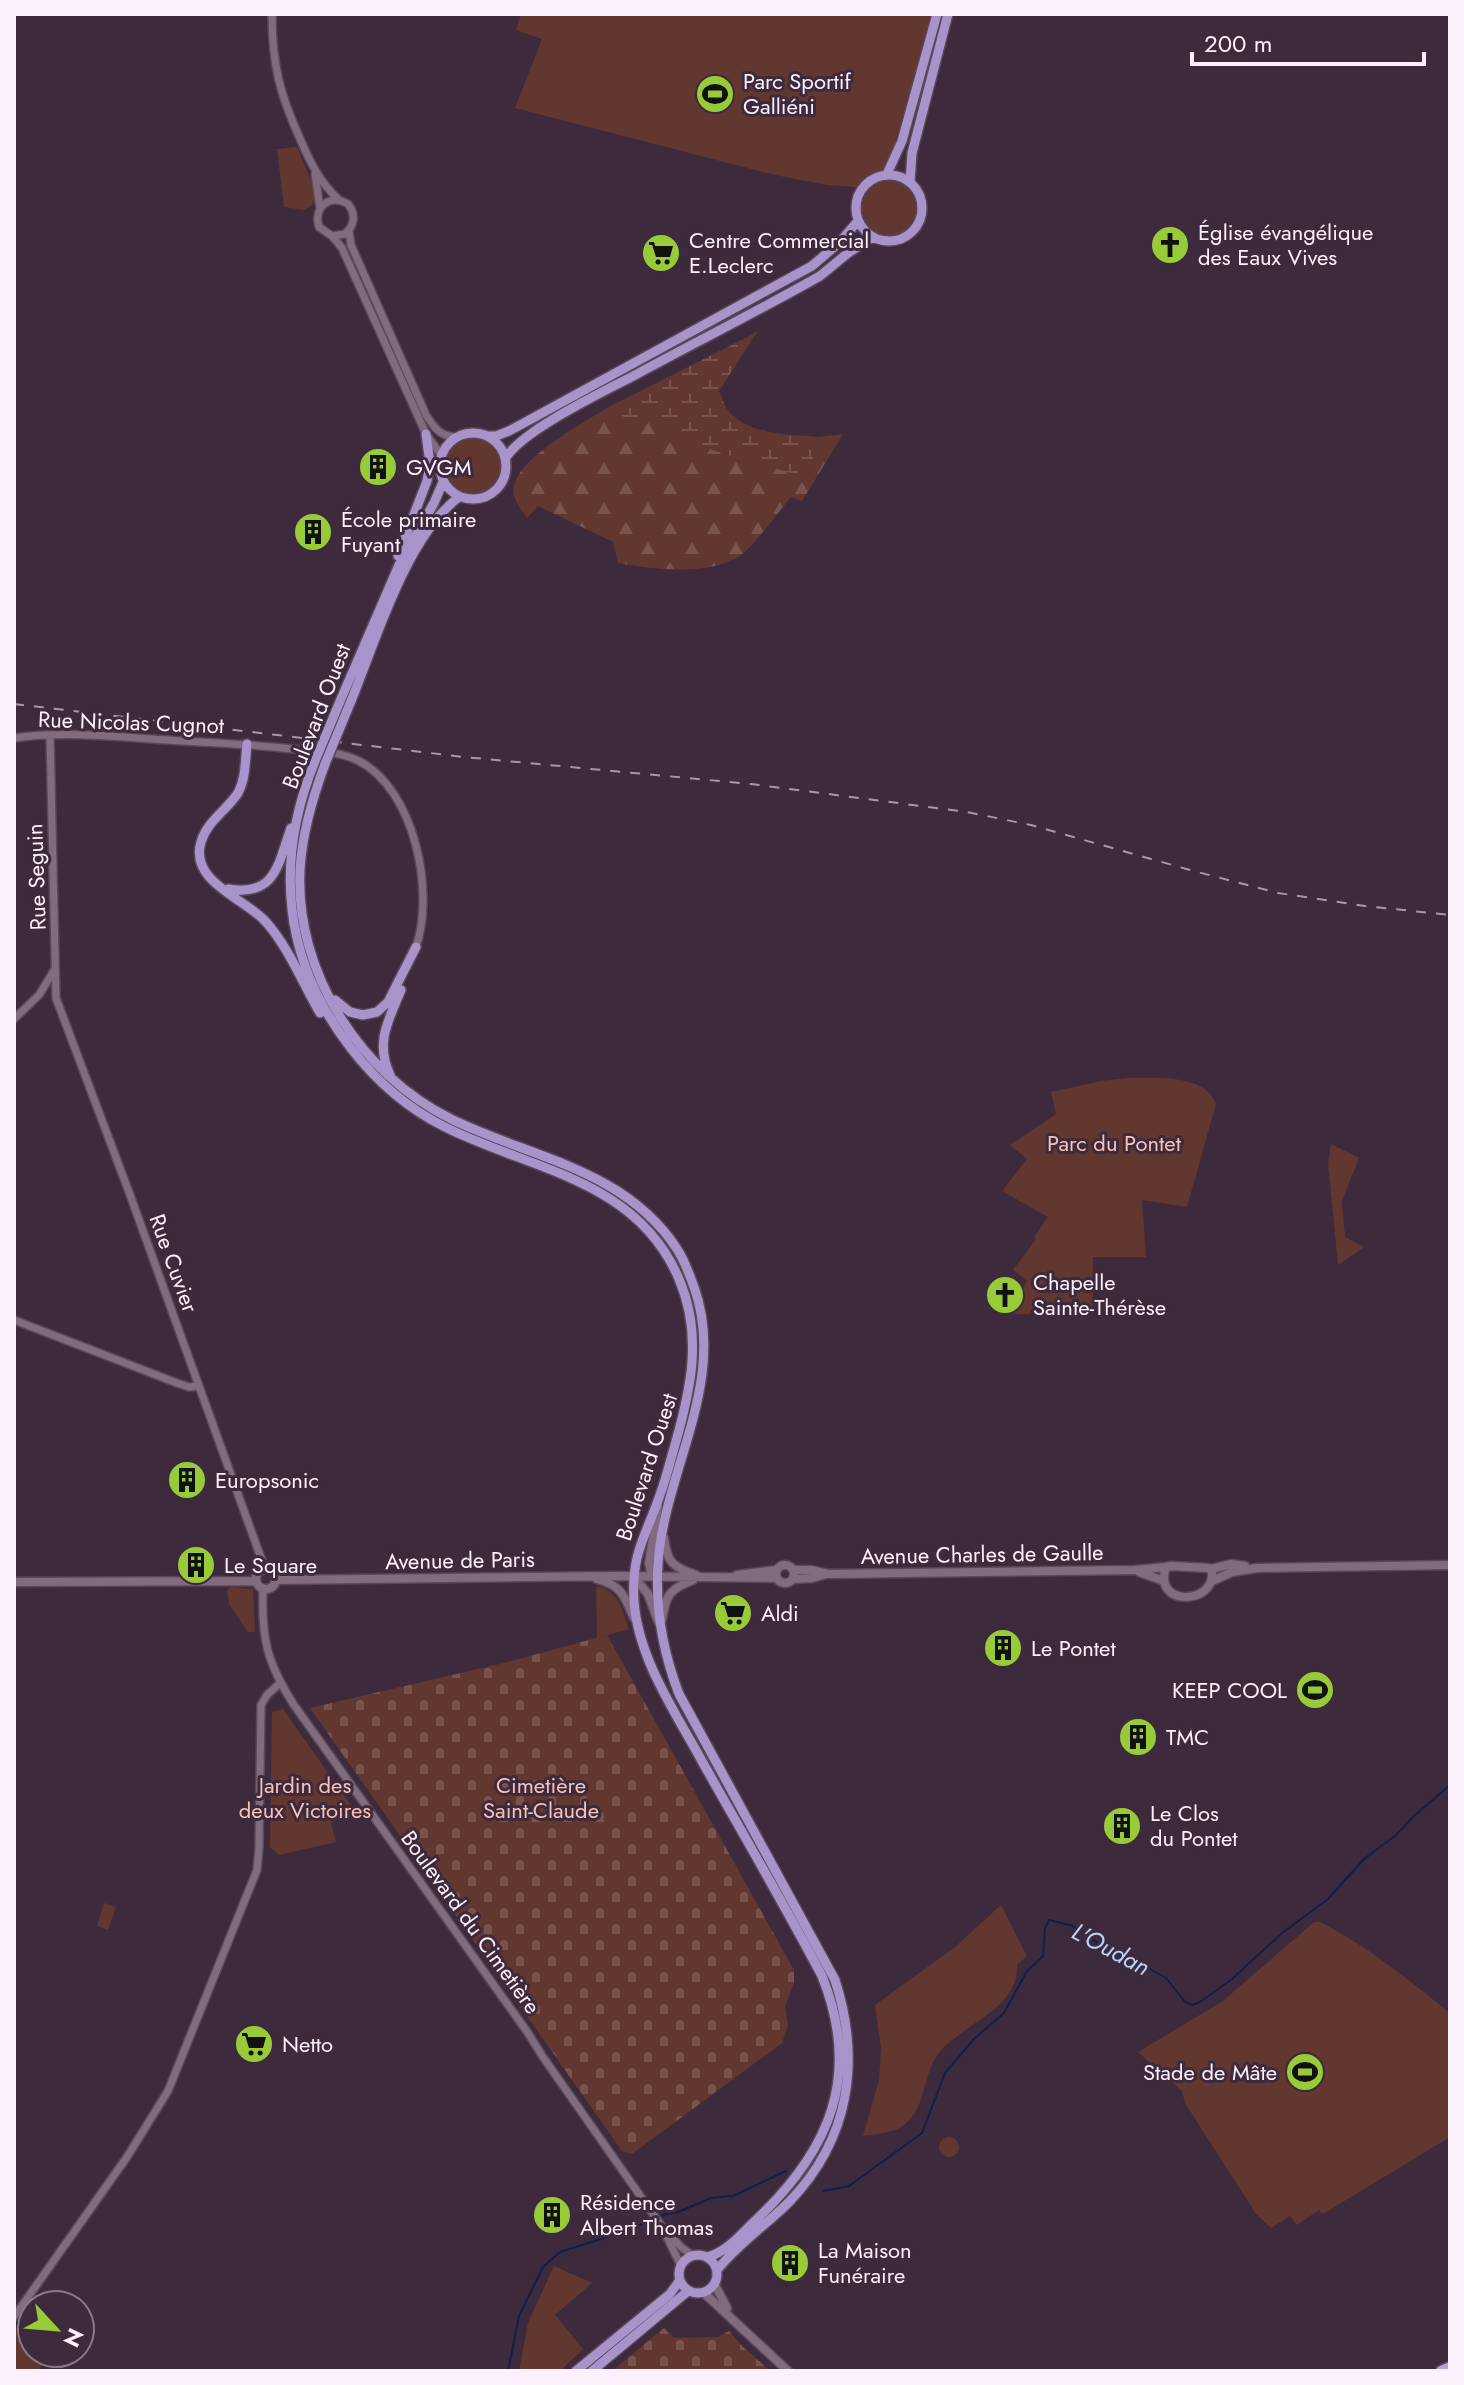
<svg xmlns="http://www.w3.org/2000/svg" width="1464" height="2385" font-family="Jost,sans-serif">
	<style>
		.green { fill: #62372f }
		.forest { fill: url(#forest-firs) }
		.wetland { fill: url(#wetland-marsh) }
		.cemetery { fill: url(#cemetery-stones) }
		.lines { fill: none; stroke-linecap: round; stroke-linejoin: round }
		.stream { stroke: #0e204a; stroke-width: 2 }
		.tertiary-casing { stroke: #584857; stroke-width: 10 }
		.secondary-casing { stroke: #584857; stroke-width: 11 }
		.primary-casing { stroke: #584857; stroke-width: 12 }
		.trunk-casing { stroke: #584857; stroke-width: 13 }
		.tertiary { stroke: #806b7f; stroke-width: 7 }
		.secondary { stroke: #806b7f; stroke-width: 8 }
		.primary { stroke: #a893cb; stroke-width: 9 }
		.trunk { stroke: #b6a0e4; stroke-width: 10 }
		.rail { stroke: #a798a7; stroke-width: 2; stroke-dasharray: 10 10; stroke-linecap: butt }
		.primary-bridge-casing { stroke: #584857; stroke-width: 12; stroke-linecap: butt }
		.primary-bridge { stroke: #a893cb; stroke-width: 9 }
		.labels { text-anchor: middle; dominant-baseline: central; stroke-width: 6; stroke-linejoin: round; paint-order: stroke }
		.poi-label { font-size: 22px; fill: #fcf0fc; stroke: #3d2b3d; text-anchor: start }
		.street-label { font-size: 22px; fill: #fcf0fc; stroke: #3d2b3d }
		.park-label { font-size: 22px; fill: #fac2b7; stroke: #3d2b3d }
		.water-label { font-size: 24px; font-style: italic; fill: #bbd2ff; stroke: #3d2b3d }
	</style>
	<defs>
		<pattern id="forest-firs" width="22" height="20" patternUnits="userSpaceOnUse" patternTransform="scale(2)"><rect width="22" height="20" fill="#62372f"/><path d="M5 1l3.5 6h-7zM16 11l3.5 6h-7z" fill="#79544e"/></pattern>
		<pattern id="wetland-marsh" width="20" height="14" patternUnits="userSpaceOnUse" patternTransform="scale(2)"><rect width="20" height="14" fill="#62372f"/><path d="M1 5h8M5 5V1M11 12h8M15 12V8" fill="none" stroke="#79544e"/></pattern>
		<pattern id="cemetery-stones" width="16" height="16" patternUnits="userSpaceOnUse" patternTransform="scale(2)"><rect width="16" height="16" fill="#62372f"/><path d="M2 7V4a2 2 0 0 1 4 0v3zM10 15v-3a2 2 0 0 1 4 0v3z" fill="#79544e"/></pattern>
	</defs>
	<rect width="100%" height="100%" fill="#3d2b3d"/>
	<path class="green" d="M 521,14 L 933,14 L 889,162 L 885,169 L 865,177 L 856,187 L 827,185 L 775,175 L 515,108 L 542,39 L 516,30 Z
		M 297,147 L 316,193 L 313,204 L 305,210 L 284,207 L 277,149 Z
		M860 207a29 29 0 1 1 58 0a29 29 0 1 1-58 0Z
		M444 465a29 29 0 1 1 58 0a29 29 0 1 1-58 0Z
		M 1127,1078 C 1154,1078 1205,1073 1216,1104 L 1187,1207 L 1142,1200 L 1146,1257 L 1093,1257 L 1093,1313 L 1016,1314 L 1009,1308 L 1027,1281 L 1013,1270 L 1036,1239 L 1034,1237 L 1048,1217 L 1002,1191 L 1027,1159 L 1010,1145 L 1056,1114 L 1051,1092 L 1101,1081 Z
		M 1331,1144 L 1359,1158 L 1342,1201 L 1345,1237 L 1364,1247 L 1338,1265 L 1328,1163 Z
		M 596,1586 C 619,1590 622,1610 629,1629 L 597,1638 Z
		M 231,1587 L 253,1589 L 255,1632 L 248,1632 L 229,1604 L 227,1590 Z
		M 283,1709 L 353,1808 L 331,1823 L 336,1842 L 279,1855 L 270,1847 L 272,1712 Z
		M 104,1903 L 116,1907 L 108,1930 L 97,1926 Z
		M 1001,1905 L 1027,1956 L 1017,1965 C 1019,2010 961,2024 938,2054 C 922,2076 927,2107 904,2125 C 894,2133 876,2134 863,2136 L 879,2080 L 881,2048 L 875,2005 L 955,1947 Z
		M 1314,1922 L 1320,1922 C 1369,1947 1407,1979 1450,2013 L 1450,2137 L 1323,2214 L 1319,2210 L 1297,2225 L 1290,2216 L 1271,2228 L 1256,2214 L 1185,2103 L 1182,2091 L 1138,2052 L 1223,2001 Z
		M939 2147a10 10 0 1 1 20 0a10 10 0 1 1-20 0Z
		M 554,2266 L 592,2283 L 555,2315 L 583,2349 L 560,2371 L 519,2371 L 528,2323 Z
		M 32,2307 L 32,2353 L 54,2353 L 37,2371 L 14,2371 L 14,2331 Z"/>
	<path class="forest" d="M 607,408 L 639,425 L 669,419 L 682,435 L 820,448 L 818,437 L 843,434 L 802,501 L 791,497 C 780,510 753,547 741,555 C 708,577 654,569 618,563 L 613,542 L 538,506 L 527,518 C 523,512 516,503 514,496 C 506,463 584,423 607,408 Z"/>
	<path class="wetland" d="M 757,332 L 719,391 C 722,397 724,404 727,409 C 748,436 788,434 818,437 L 820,448 L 801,476 L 712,450 L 682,435 L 669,419 L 639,425 L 607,408 Z"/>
	<path class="cemetery" d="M 607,1635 L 794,1970 L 794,1983 L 785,2006 L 788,2025 L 782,2043 L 632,2154 L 622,2151 L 310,1708 L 504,1663 Z
		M 664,2328 L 674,2338 L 718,2337 L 729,2331 L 741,2345 L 770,2371 L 612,2371 Z"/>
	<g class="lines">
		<path class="stream" d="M 823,2191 L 849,2186 L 922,2133 L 945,2073 L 974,2039 L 1004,2013 L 1027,1971 L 1043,1956 L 1045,1928 L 1049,1920 L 1073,1926 L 1081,1930 L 1105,1949 L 1141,1964 L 1166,1978 L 1185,2002 L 1192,2005 L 1200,2002 L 1232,1979 L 1282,1933 L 1328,1899 L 1364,1859 L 1396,1835 L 1414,1816 L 1450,1785
			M 508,2371 L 519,2316 L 543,2267 L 560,2252 L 626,2231 L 666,2214 L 676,2213 L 711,2198 L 733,2196 L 786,2171"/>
		<g class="tertiary-casing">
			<path id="tertiary" d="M 272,14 C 272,65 280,95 301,141 C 311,164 320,182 338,199
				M 315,174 L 320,208
				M 349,231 L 351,245 L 426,415 C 434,427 439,436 455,437
				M 332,236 L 345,234 C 355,225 356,214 348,204 C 330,193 313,207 319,227 L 332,236 L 342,248 L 426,434 L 441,455
				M 50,736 L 56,998 L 129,1192 L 265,1569
				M 14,738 C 70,730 129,738 184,741 C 221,743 257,745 294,749 C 316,751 339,751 359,761 C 415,790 435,892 416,947
				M 14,1019 L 39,995 L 55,969
				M 14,1320 L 177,1383 L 189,1387 L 198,1386
				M 263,1588 C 261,1638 267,1663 294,1705 L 528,2033 L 543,2057 L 660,2224 L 681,2247 L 693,2256
				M 667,2237 L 681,2266
				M 14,2317 L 127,2157 L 168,2091 L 257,1870 L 259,1848 L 261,1705 L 267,1695 L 280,1683"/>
		</g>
		<g class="secondary-casing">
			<path id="secondary" d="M 664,1538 C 667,1563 673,1567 696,1575
				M776 1574a9 9 0 1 1 18 0a9 9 0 1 1-18 0Z
				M 1171,1566 L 1209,1568 L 1212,1572 C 1215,1605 1152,1607 1166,1567 Z
				M256 1579a10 10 0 1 1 20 0a10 10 0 1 1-20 0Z
				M 1211,1569 L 1231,1564 L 1245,1566
				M 793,1570 L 811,1570 L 829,1574 L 1135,1570 L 1166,1567
				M 1139,1572 L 1164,1581
				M 737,1575 L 777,1570
				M 634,1577 L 648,1594 L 659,1623
				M 657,1577 L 651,1572 L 649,1563 L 658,1507
				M 597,1579 C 622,1586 624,1595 634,1618
				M 793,1579 L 812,1578 L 827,1574
				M 276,1580 L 615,1576 L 777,1578
				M 1212,1581 L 1232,1572 L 1257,1568 L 1450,1565
				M 14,1582 L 256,1581
				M 662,1619 C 666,1594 670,1589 693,1580
				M 715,2285 L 727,2308
				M 704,2293 L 788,2371"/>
		</g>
		<g class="primary-casing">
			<path id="primary" d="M 887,174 L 902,141 L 937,14
				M856 208a33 33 0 1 1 66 0a33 33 0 1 1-66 0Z
				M 910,182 L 912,153 L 948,14
				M440 466a33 33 0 1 1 66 0a33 33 0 1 1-66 0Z
				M 488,436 L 496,436 L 509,431 L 812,266 L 840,242 L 858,221
				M 505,459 C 522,430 605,391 637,374 C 698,341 760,310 820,276 L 848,253 L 873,237
				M 398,556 L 427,481 L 430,464 L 426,434
				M 341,699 L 399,565 L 434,503 L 443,482
				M 351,701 C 376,640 406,537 459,497
				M 247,744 C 245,761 246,778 238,793 C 227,810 207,821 201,842 C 189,882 245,898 266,922 C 289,948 303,984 320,1013
				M 315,761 C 274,862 283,960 350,1047 C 376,1081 407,1108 445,1127 C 531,1170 637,1179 679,1279 C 703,1335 691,1389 675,1445 C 670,1462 666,1479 660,1495 C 646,1536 631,1553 634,1601 C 638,1659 676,1713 703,1763 C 743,1834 784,1904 822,1976 C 862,2076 830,2150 756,2220 C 742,2233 726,2253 707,2257
				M 325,764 C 312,799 302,833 300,870 C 295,972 360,1074 451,1119 C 531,1158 625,1169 677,1249 C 685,1261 689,1274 694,1287 C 728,1382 664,1470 658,1564 C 655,1609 663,1652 679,1694 L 835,1980 C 861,2061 850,2139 789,2202 C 766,2225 738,2244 717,2270
				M 228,889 C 276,897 278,864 291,828
				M 335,1000 L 350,1012 L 363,1015 L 377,1012 L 388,1002 L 416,947
				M 390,1075 C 375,1043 388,1021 401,990
				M679 2274a19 19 0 1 1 38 0a19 19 0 1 1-38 0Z
				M 576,2371 L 670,2294 L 680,2280
				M 592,2371 L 688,2291"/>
		</g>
		<g class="trunk-casing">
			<path id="trunk" d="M 1441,2371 L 1450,2367"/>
		</g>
		<use href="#tertiary" class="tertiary"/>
		<use href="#secondary" class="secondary"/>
		<use href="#primary" class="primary"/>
		<use href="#trunk" class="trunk"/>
		<path class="rail" d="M 14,704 L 464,757 L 751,784 L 967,812 L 1031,825 L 1190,870 L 1278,893 L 1365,906 L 1450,915"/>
		<g class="primary-bridge-casing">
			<path id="primary-bridge" d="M 315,761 L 341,699
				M 325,764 L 351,701"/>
		</g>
		<use href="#primary-bridge" class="primary-bridge"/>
	</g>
	<defs>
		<g id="stadium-disc" transform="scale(2)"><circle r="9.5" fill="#97cb38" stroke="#3d2b3d"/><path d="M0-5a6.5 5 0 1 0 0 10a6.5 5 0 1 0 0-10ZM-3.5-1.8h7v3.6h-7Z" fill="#111"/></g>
		<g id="church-disc" transform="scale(2)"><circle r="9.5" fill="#97cb38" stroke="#3d2b3d"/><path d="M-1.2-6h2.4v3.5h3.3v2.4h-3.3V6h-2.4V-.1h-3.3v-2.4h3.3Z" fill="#111"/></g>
		<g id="supermarket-disc" transform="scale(2)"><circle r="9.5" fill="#97cb38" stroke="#3d2b3d"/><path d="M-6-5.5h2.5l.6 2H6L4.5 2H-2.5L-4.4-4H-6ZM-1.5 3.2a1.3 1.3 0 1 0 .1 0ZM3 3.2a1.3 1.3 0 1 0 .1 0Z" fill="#111"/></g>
		<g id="building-disc" transform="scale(2)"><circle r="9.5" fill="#97cb38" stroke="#3d2b3d"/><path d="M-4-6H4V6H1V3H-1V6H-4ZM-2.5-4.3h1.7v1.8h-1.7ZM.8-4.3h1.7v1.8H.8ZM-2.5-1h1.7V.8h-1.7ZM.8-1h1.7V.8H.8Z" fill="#111"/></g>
	</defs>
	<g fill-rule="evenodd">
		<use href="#stadium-disc" x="715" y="94"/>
		<use href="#church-disc" x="1170" y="245"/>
		<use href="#supermarket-disc" x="661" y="253"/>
		<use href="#building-disc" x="378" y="467"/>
		<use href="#building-disc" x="313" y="532"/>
		<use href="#church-disc" x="1005" y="1295"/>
		<use href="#building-disc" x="187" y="1480"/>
		<use href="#building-disc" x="196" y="1565"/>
		<use href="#supermarket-disc" x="733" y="1613"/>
		<use href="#building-disc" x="1003" y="1648"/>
		<use href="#stadium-disc" x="1315" y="1690"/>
		<use href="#building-disc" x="1138" y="1737"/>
		<use href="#building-disc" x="1122" y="1826"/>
		<use href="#supermarket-disc" x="254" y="2044"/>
		<use href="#stadium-disc" x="1305" y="2072"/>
		<use href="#building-disc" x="552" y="2215"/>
		<use href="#building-disc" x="790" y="2263"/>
	</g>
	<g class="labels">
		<g class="poi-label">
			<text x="743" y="81">Parc Sportif<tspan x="743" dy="25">Galliéni</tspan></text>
			<text x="1198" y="232">Église évangélique<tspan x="1198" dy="25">des Eaux Vives</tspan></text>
			<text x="689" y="240">Centre Commercial<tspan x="689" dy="25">E.Leclerc</tspan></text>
			<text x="406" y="467">GVGM</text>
			<text x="341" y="519">École primaire<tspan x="341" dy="25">Fuyant</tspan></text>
			<text x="1033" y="1282">Chapelle<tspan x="1033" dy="25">Sainte-Thérèse</tspan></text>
			<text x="215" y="1480">Europsonic</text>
			<text x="224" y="1565">Le Square</text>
			<text x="761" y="1613">Aldi</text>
			<text x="1031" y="1648">Le Pontet</text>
			<text x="1287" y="1690" text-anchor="end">KEEP COOL</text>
			<text x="1166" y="1737">TMC</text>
			<text x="1150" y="1813">Le Clos<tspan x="1150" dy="25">du Pontet</tspan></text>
			<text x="282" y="2044">Netto</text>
			<text x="1277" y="2072" text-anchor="end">Stade de Mâte</text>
			<text x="580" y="2202">Résidence<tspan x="580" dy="25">Albert Thomas</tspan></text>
			<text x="818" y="2250">La Maison<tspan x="818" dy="25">Funéraire</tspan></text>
		</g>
		<g class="street-label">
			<text transform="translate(316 716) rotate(-69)">Boulevard Ouest</text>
			<text transform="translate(131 722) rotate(2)">Rue Nicolas Cugnot</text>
			<text transform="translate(36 877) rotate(-92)">Rue Seguin</text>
			<text transform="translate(174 1263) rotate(70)">Rue Cuvier</text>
			<text transform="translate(646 1467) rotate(-72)">Boulevard Ouest</text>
			<text transform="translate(982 1554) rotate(-1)">Avenue Charles de Gaulle</text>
			<text transform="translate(460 1560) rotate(-1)">Avenue de Paris</text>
			<text transform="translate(471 1922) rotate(54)">Boulevard du Cimetière</text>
		</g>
		<g class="park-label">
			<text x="1114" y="1143">Parc du Pontet</text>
			<text x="305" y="1785">Jardin des<tspan x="305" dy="25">deux Victoires</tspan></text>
			<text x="541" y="1785">Cimetière<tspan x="541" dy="25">Saint-Claude</tspan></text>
		</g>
		<g class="water-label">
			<text transform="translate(1111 1949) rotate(28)">L'Oudan</text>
		</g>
	</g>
	<rect width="1464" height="2385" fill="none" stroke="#fcf0fc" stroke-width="32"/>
	<g transform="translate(56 2329) rotate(116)"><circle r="38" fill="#3d2b3d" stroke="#897a89" stroke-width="2"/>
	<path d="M0-6L14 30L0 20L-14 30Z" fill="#97cb38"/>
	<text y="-12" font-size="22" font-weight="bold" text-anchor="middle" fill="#fcf0fc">N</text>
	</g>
	<path d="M1192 52v12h232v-12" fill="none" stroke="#fcf0fc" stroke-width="4"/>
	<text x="1204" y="52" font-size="24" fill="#fcf0fc" stroke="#3d2b3d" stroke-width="6" paint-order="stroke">200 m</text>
</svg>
